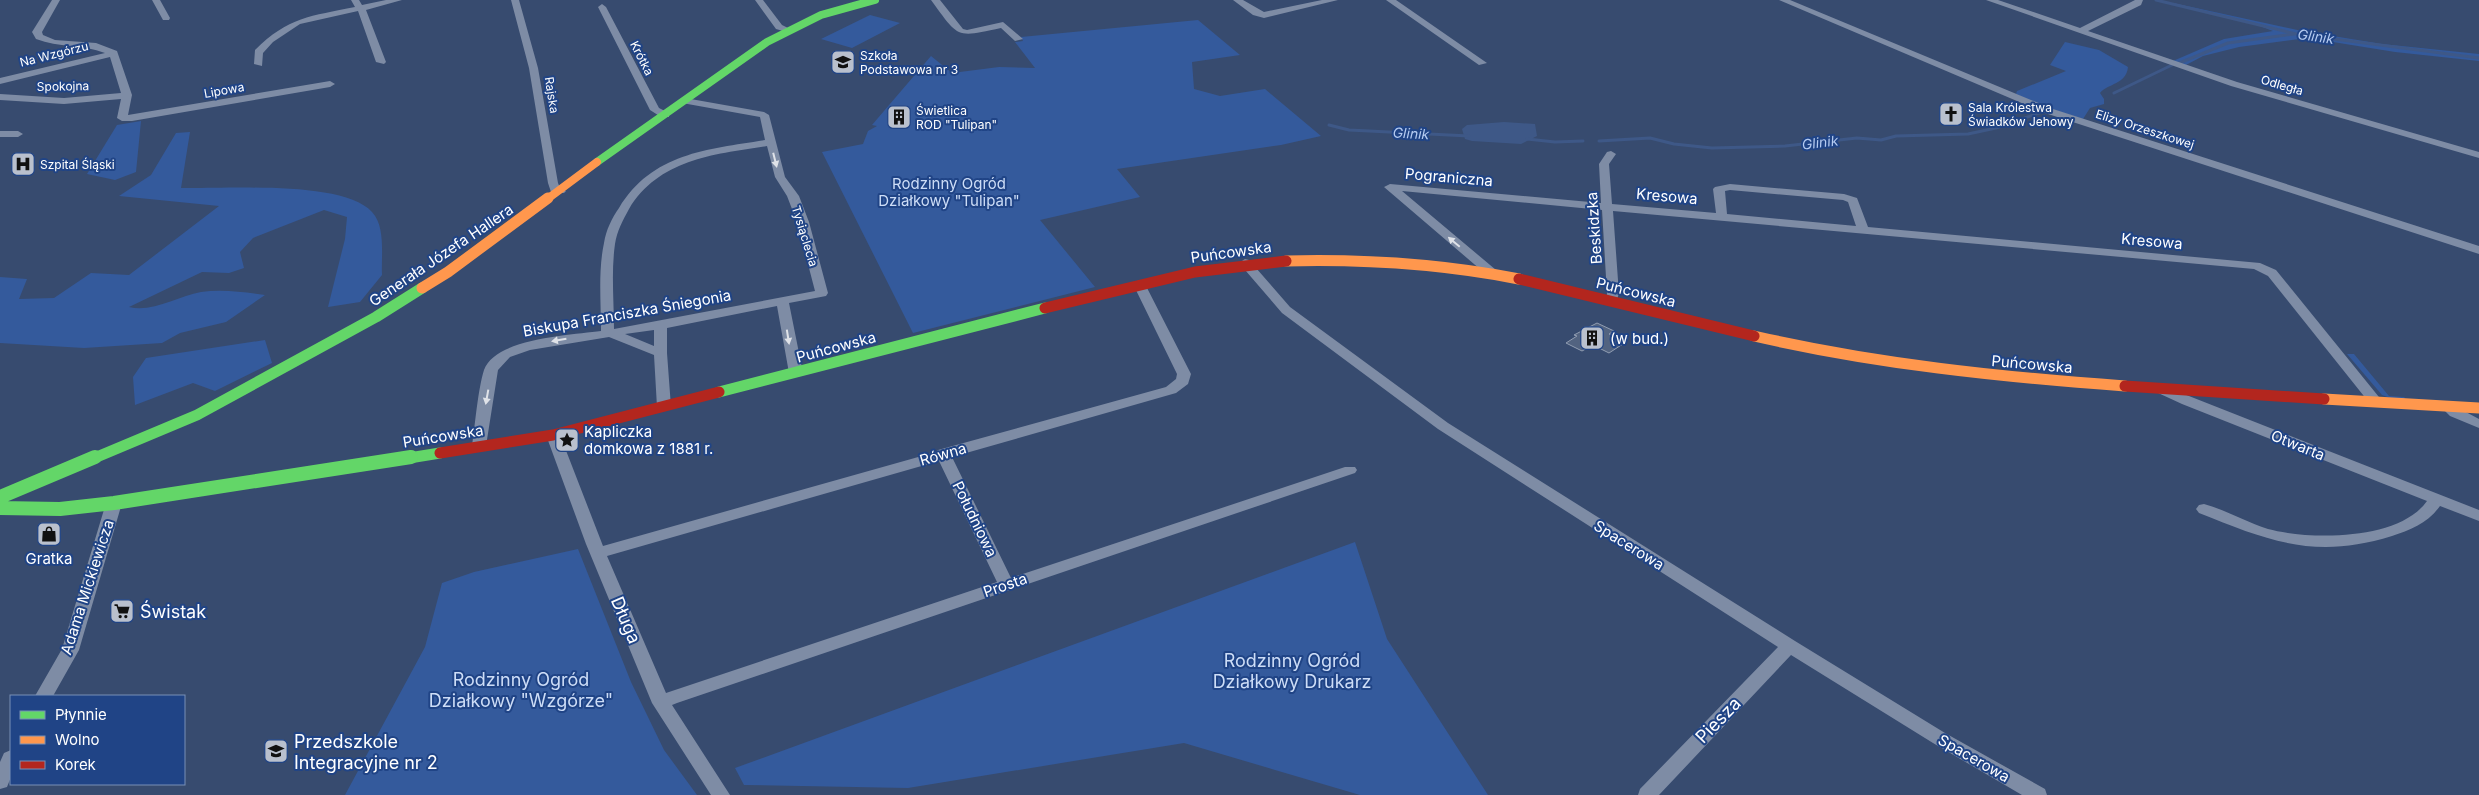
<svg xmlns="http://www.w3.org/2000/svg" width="2479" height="795" font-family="Inter,sans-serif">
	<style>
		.green { fill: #345a9c }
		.water { fill: #3e5887 }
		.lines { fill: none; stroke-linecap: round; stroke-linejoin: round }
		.stream { stroke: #3e5887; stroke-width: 3 }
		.building { fill: #526380; stroke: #919db2 }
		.street { fill: #7e8ca5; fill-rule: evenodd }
		.fast-far2 { stroke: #63d668; stroke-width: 8 }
		.fast-far1 { stroke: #63d668; stroke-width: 11 }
		.fast { stroke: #63d668; stroke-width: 14 }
		.slow-far1 { stroke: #ff974d; stroke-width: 8 }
		.slow { stroke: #ff974d; stroke-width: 11 }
		.jam { stroke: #b3261e; stroke-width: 11 }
		.oneway { fill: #dfe2e8 }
		.labels { text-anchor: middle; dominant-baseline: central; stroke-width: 4; stroke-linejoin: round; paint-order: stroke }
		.far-street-label { font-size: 12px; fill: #fff; stroke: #204486 }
		.far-poi-label { font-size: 12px; fill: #fff; stroke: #204486; text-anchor: start }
		.far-water-label { font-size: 14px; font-style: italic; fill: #b5cbf1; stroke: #204486 }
		.street-label { font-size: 15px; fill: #fff; stroke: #204486 }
		.park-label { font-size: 15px; fill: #cdddf7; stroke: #204486 }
		.poi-label { font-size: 15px; fill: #fff; stroke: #204486; text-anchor: start }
		.near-poi-label { font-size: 18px; fill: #fff; stroke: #204486; text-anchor: start }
		.near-street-label { font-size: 18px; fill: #fff; stroke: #204486 }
		.near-park-label { font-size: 18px; fill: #cdddf7; stroke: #204486 }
	</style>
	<rect width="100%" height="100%" fill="#374b6f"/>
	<path class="green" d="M 2173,3 L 2302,31 L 2382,44 L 2479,54 L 2479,61 L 2395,52 L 2308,38 L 2239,47 L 2203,56 L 2186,65 L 2173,61 L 2224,39 L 2273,31 L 2252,23 L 2169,4 Z
		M 870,15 L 900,23 L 852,48 L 821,39 Z
		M 1198,20 L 1240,55 L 1192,62 L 1194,89 L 1220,96 L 1265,89 L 1321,136 L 1281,145 L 1117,169 L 1140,197 L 1040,220 L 1095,287 L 913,333 L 822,152 L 863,144 L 868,131 L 877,126 L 872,125 L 931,56 L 952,73 L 999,67 L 1035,68 L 1015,42 L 1023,41 L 1021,37 Z
		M 2065,42 L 2099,50 L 2128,67 C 2126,85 2108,83 2100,93 L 2104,99 L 2104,104 L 2090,108 L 2083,119 L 2042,106 L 2016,94 L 2017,91 L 2066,71 L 2050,65 Z
		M 141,121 L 136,172 L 115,180 L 87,174 L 117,125 Z
		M 190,132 L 181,188 C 225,189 343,180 372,212 C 386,227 381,256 382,275 L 360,302 L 328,307 L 345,239 L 347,217 L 324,210 L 253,238 L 240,252 L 244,268 L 229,273 L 202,272 L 129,307 C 152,313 178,296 201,292 C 222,289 244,292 265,295 L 226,322 L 180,333 L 162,343 L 84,348 L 0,343 L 0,277 L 27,279 L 19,299 L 54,298 L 91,273 L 129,275 L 219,206 L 119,196 L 151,175 L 176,133 Z
		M 265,340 L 272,363 L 215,391 L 193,383 L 135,405 L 133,377 L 146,358 Z
		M 2347,354 L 2354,354 L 2389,396 L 2404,397 L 2407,400 L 2390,398 L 2382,395 Z
		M 1355,542 L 1387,639 L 1488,795 L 1360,795 L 1184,743 L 908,788 L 744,785 L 735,768 Z
		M 578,549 L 631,682 L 664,750 L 697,795 L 345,795 L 425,647 L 442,583 L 474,572 Z"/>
	<path class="water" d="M 1504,122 L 1535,124 L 1537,136 L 1521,144 L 1472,141 L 1465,139 L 1462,129 L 1467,125 Z"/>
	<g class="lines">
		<path class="stream" d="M 2156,0 L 2296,34 L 2479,58
			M 2177,64 L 2228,43 L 2294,34
			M 2114,93 L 2172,65
			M 1329,125 L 1349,130 L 1469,136
			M 1527,139 L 1555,142 L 1583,141
			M 1599,141 L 1650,138 L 1674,144 L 1712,148 L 1785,146 L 1857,138 L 1881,140 L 1896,136 L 1968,134 L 1996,128 L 2039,113"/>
	</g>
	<path class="building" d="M 1597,323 L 1614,331 L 1609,334 L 1626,342 L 1609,353 L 1593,345 L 1582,351 L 1566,343 L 1577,336 L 1574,335 Z"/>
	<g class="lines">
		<path class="street" d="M 52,0 L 60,0 L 42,32 L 43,35 L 55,40 L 96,43 L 117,51 L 132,95 L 128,115 L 330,81 L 335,84 L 330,87 L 132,121 L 122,121 L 117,118 L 121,99 L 64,104 L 0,100 L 0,94 L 64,98 L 121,93 L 110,57 L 0,84 L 0,78 L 105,53 C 82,44 59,48 36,39 L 32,32 Z
			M 152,0 L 160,0 L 170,18 L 169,20 L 163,20 Z
			M 351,0 L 359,0 L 362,5 L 386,0 L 402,0 L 366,10 L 386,62 L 384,64 L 376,62 L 358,11 L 300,24 L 273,42 L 263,53 L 262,66 L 254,64 L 255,50 C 288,17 311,16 355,7 Z
			M 511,0 L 519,0 L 538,68 L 558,183 L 560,188 L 566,191 L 564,193 L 551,192 L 548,183 L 529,68 Z
			M 755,0 L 763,0 L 782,25 L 790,29 L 790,33 L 776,29 Z
			M 931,0 L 940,0 L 963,29 L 967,30 L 1003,22 L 1023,39 L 1015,41 L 1001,28 C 955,38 959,38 931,0 Z
			M 1233,0 L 1243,0 L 1264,12 L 1322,0 L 1338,0 L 1264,18 L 1253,15 Z
			M 1386,0 L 1396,0 L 1487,63 L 1479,65 Z
			M 1779,0 L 1790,0 L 2053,109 L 2479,246 L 2479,254 L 2045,113 Z
			M 1986,0 L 1998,0 L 2080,28 L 2135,0 L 2143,0 L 2141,5 L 2088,31 L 2237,82 L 2479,152 L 2479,158 L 2231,86 Z
			M 602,4 L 606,7 L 659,108 L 669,113 L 669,117 L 661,117 L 650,110 L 598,7 Z
			M 685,98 L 764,112 L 769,115 L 785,177 L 799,196 L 809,222 L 828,293 L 826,296 L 789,303 L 803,373 L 796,377 L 789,373 L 777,306 L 667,328 L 667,353 L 671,407 L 664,411 L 657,407 L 654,355 L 609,337 L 530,350 L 510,357 L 498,370 L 486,446 L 479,451 L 474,449 L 472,446 C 475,425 478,389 484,370 C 495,338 572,335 601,331 C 601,302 598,271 604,243 C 606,230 612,218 619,208 C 652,153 708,149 765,140 L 760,117 L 682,103 L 682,99 ZM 767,146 L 775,177 L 787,196 L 797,222 L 815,291 L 614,329 C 614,301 611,272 615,244 C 617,231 623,220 629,209 C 659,159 715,154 767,146 ZM 654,330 L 654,346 L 625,334 Z
			M 0,131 L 18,131 L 23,134 L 18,137 L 0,137 Z
			M 1611,151 L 1616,154 L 1609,164 L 1612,204 L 1716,213 L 1713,189 L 1715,187 L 1730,184 L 1844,194 L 1857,198 L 1868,227 L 2260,263 L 2276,270 L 2383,402 L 2376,406 L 2371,405 L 2268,276 L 2254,269 L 1613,211 L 1619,294 L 1615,304 L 1611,305 L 1605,301 L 1607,294 L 1602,210 L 1402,191 L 1496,270 L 1498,273 L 1492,277 L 1488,276 L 1384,187 L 1390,184 L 1601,203 L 1599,164 L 1607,152 ZM 1730,190 L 1843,200 L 1848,202 L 1856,226 L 1727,214 L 1725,191 Z
			M 1245,259 L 1249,260 L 1290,307 L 1448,423 L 1795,641 L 1945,733 L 2045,789 L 2047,795 L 2022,795 L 1933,743 L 1791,655 L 1659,795 L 1638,795 L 1640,789 L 1778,647 L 1438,429 L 1282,313 L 1239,263 Z
			M 1139,280 L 1145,284 L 1191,374 L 1188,384 L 1176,393 L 952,457 L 1011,578 L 1345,467 L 1355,467 L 1357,470 L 1355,473 L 677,703 L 672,705 L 730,795 L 711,795 L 652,703 L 586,544 L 546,435 L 548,432 L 558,432 L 560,435 L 603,546 L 936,452 L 938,450 L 1166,387 L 1176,379 L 1177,374 L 1133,284 ZM 939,461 L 997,582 L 666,693 L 607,556 Z
			M 2161,385 L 2479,510 L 2479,521 L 2440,506 C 2428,523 2410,530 2392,536 C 2315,560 2269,541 2199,513 L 2196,509 L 2199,505 L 2204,504 C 2226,510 2246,522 2268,529 C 2310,540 2399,541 2427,501 L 2182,404 L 2156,392 L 2154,389 L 2156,386 Z
			M 2447,402 L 2479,419 L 2479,428 L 2450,416 L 2440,406 Z
			M 114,498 L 119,499 L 122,503 L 79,650 L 53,696 L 35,696 L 62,649 L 106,503 L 109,499 Z
			M 11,750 L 11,777 L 7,787 L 0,789 L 0,762 L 4,753 Z"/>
		<path class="fast-far2" d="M 597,162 L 767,42 L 821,15 L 875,0"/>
		<path class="fast-far1" d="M 719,392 L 1045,308
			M 92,459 L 197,415 L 376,317 L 422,288
			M 403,459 L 440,453"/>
		<path class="fast" d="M 0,497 L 95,457
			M 0,508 L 60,509 L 114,503 L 411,457"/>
		<path class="slow-far1" d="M 546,200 L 597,162"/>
		<path class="slow" d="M 1286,261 C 1365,259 1442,264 1519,279
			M 422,288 L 448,272 L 548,198
			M 1754,336 C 1876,364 2000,377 2125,386
			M 2324,399 L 2479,408"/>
		<path class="jam" d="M 1519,279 L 1754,336
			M 1045,308 L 1195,272 L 1286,261
			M 2125,386 L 2324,399
			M 440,453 L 553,435 L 719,392"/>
	</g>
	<defs><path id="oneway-solid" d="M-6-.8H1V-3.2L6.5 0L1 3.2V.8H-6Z" transform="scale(1.25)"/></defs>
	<g class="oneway">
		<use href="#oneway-solid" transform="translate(775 160) rotate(76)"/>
		<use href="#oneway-solid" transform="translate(1454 242) rotate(-140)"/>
		<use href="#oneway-solid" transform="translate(788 337) rotate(81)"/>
		<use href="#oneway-solid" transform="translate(559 340) rotate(170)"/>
		<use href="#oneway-solid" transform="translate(487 397) rotate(100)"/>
	</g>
	<defs>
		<g id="school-square" transform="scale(1.25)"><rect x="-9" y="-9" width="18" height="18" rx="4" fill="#b9c0cd" stroke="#204486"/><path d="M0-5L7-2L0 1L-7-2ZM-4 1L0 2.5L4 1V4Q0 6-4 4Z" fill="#111"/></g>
		<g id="church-square" transform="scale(1.25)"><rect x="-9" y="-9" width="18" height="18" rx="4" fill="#b9c0cd" stroke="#204486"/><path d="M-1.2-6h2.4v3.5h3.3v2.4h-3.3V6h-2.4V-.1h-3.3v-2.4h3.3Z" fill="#111"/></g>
		<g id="building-square" transform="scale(1.25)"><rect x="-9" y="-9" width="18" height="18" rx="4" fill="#b9c0cd" stroke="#204486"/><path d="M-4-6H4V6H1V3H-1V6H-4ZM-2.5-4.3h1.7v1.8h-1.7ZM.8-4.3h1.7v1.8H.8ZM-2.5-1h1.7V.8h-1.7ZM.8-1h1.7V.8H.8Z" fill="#111"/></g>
		<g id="hospital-square" transform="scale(1.25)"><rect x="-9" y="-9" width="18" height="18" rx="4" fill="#b9c0cd" stroke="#204486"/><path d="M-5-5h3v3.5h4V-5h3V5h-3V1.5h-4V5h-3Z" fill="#111"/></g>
		<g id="sight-square" transform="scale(1.25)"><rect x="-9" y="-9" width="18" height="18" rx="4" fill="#b9c0cd" stroke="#204486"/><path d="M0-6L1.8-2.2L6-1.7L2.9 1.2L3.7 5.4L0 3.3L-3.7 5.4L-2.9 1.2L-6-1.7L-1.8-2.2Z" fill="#111"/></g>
		<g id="shop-square" transform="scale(1.25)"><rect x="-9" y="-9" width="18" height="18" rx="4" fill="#b9c0cd" stroke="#204486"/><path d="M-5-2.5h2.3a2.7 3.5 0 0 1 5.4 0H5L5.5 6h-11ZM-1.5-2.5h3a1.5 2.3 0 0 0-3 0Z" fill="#111"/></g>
		<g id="supermarket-square" transform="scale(1.25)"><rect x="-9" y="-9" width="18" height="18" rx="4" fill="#b9c0cd" stroke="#204486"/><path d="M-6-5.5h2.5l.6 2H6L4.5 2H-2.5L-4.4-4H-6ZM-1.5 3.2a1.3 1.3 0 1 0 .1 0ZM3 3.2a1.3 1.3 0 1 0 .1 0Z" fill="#111"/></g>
	</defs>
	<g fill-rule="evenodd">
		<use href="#school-square" x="843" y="62"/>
		<use href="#church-square" x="1951" y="114"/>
		<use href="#building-square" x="899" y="117"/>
		<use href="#hospital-square" x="23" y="164"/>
		<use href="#building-square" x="1592" y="338"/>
		<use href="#sight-square" x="567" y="440"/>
		<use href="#shop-square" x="49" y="534"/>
		<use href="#supermarket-square" x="122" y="611"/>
		<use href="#school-square" x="276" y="751"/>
	</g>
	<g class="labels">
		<g class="far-street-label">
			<text transform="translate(54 54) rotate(-14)">Na Wzgórzu</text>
			<text transform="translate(642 58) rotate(63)">Krótka</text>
			<text transform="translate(2282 85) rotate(16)">Odległa</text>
			<text transform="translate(63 86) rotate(-1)">Spokojna</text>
			<text transform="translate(224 90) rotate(-10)">Lipowa</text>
			<text transform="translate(552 95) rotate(81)">Rajska</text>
			<text transform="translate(2145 129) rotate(18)">Elizy Orzeszkowej</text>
			<text transform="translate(805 236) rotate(73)">Tysiąclecia</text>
		</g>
		<g class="far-poi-label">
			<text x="860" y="55">Szkoła<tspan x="860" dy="14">Podstawowa nr 3</tspan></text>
			<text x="1968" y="107">Sala Królestwa<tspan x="1968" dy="14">Świadków Jehowy</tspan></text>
			<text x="916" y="110">Świetlica<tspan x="916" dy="14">ROD "Tulipan"</tspan></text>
			<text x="40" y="164">Szpital Śląski</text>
		</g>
		<g class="far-water-label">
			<text transform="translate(2316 36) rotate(8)">Glinik</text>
			<text transform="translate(1411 133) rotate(3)">Glinik</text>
			<text transform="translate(1820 142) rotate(-7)">Glinik</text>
		</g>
		<g class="street-label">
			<text transform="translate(1449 177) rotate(5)">Pograniczna</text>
			<text transform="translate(1667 196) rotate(5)">Kresowa</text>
			<text transform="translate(1594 228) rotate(-94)">Beskidzka</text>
			<text transform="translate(2152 241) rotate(5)">Kresowa</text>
			<text transform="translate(1231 252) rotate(-8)">Puńcowska</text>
			<text transform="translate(441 255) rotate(-34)">Generała Józefa Hallera</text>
			<text transform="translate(1636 292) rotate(14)">Puńcowska</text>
			<text transform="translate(627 313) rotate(-10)">Biskupa Franciszka Śniegonia</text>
			<text transform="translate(836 347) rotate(-15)">Puńcowska</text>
			<text transform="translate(2032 364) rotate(5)">Puńcowska</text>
			<text transform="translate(443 436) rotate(-9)">Puńcowska</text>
			<text transform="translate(2298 445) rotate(22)">Otwarta</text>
			<text transform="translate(943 454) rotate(-16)">Równa</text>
			<text transform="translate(975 519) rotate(64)">Południowa</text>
			<text transform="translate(1629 545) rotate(32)">Spacerowa</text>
			<text transform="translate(1005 585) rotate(-19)">Prosta</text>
			<text transform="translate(87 587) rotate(-72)">Adama Mickiewicza</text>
			<text transform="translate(1974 758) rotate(30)">Spacerowa</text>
		</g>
		<g class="park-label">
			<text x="949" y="183">Rodzinny Ogród<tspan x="949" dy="17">Działkowy "Tulipan"</tspan></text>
		</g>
		<g class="poi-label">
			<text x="1610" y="338">(w bud.)</text>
			<text x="584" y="431">Kapliczka<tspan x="584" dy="17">domkowa z 1881 r.</tspan></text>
			<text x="49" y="558" text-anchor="middle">Gratka</text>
		</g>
		<g class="near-poi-label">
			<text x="140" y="611">Świstak</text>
			<text x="294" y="741">Przedszkole<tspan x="294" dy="21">Integracyjne nr 2</tspan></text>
		</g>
		<g class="near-street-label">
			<text transform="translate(626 620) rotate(67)">Długa</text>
			<text transform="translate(1718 720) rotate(-46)">Piesza</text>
		</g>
		<g class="near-park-label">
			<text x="1292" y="660">Rodzinny Ogród<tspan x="1292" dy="21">Działkowy Drukarz</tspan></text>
			<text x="521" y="679">Rodzinny Ogród<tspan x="521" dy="21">Działkowy "Wzgórze"</tspan></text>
		</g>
	</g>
	<rect x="10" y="695" width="175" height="90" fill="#204486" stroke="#798fb6"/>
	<rect x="20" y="711" width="25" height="8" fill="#63d668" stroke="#798fb6"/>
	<text x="55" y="720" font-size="15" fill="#ffffff">Płynnie</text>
	<rect x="20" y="736" width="25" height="8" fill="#ff974d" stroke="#798fb6"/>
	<text x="55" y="745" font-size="15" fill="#ffffff">Wolno</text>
	<rect x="20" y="761" width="25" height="8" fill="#b3261e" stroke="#798fb6"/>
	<text x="55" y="770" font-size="15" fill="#ffffff">Korek</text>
</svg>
